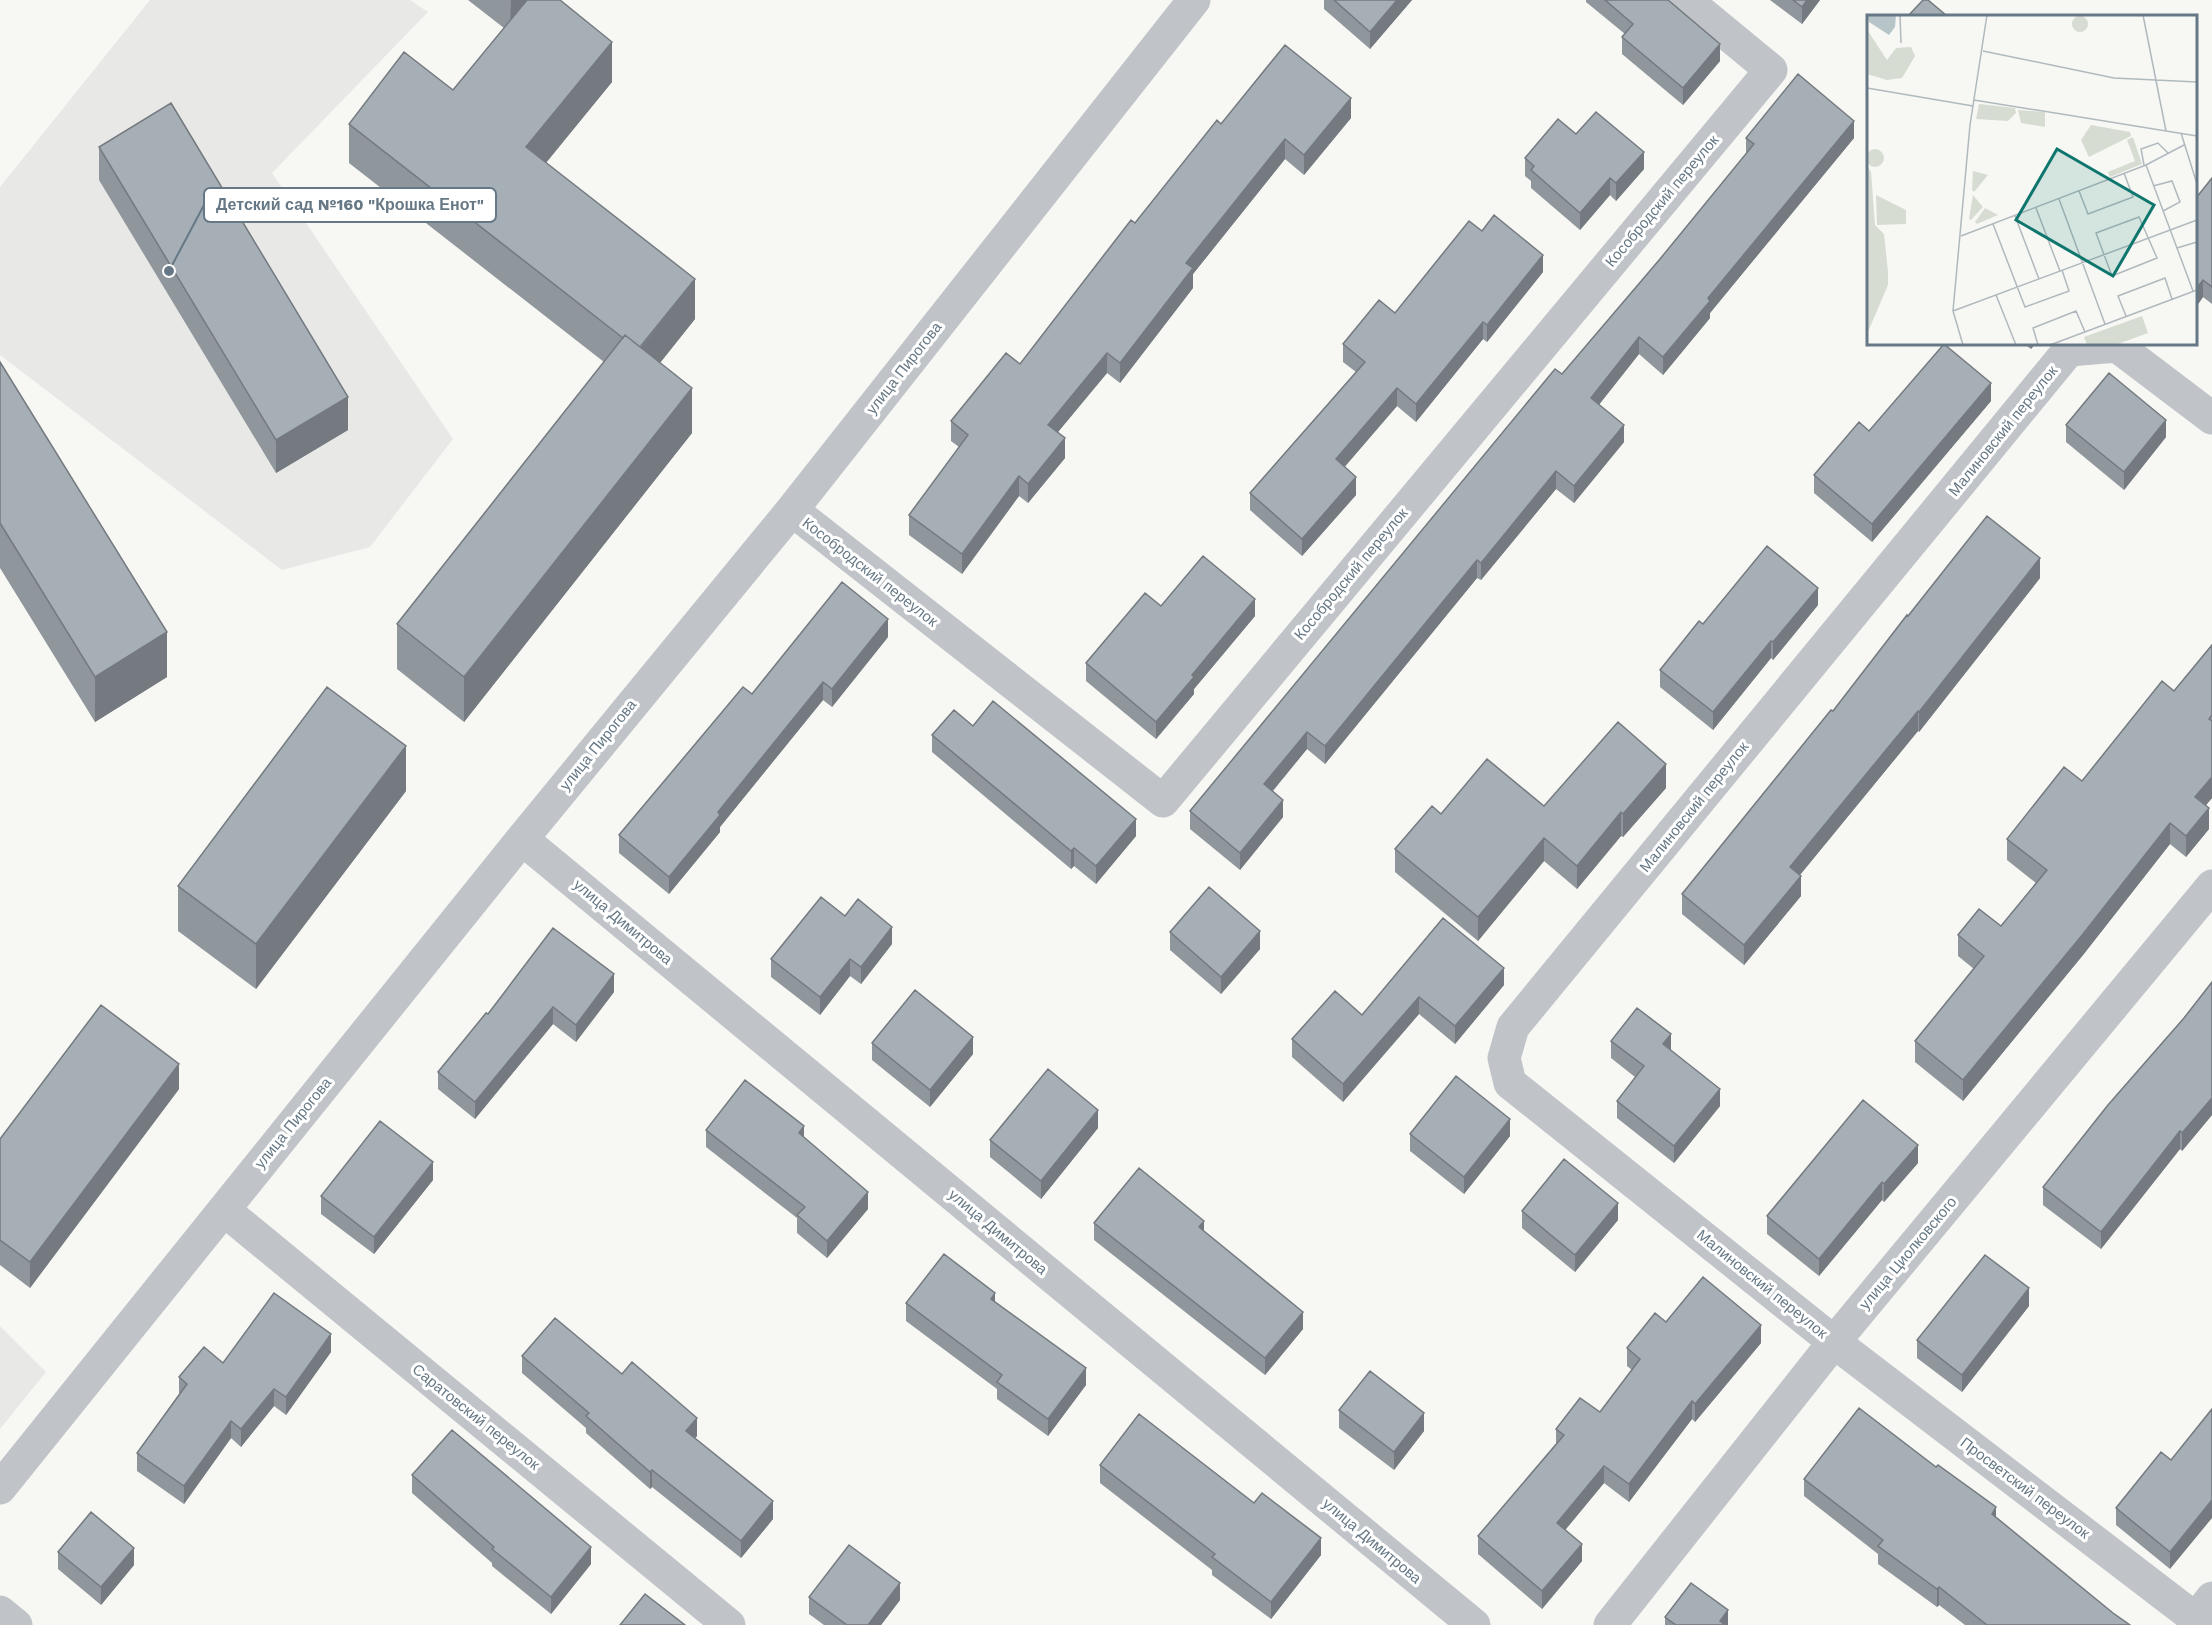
<svg xmlns="http://www.w3.org/2000/svg" width="2212" height="1625" font-family="'Work Sans',sans-serif">
	<style>
		.built { fill: #e8e8e7 }
		.lines { fill: none; stroke-linecap: round; stroke-linejoin: round }
		.minor { stroke: #c0c4c8; stroke-width: 33 }
		.tertiary { stroke: #c0c4c8; stroke-width: 33 }
		.wall { fill: #8f969c }
		.shaded-wall { fill: #747a7f }
		.building { fill: #a6afb5; stroke: #747a7f; stroke-width: 1.5 }
		.labels { text-anchor: middle; dominant-baseline: central; stroke-width: 6; stroke-linejoin: round; paint-order: stroke }
		.street-label { font-size: 15px; fill: #667885; stroke: #fff }
		.inset-road { fill: none; stroke: #b0b9be; stroke-width: 1.5 }
		.view { fill: #0f766e; fill-opacity: 0.15; stroke: #0f766e; stroke-width: 3 }
		.inset-edge { fill: none; stroke: #667885; stroke-width: 3 }
		.leader { fill: none; stroke: #667885; stroke-width: 2 }
		.callout-dot { fill: #667885; stroke: #fff; stroke-width: 2 }
		.callout { fill: #fff; stroke: #667885; stroke-width: 2 }
		.callout-label { font-size: 16px; text-anchor: middle; font-weight: bold; fill: #667885 }
	</style>
	<rect width="100%" height="100%" fill="#f7f7f4"/>
	<path class="built" d="M 150,0 L 410,0 L 428,12 L 272,173 L 453,439 L 370,547 L 282,570 L 0,355 L 0,187 Z
		M 0,1326 L 46,1372 L 0,1429 Z"/>
	<g class="lines">
		<path class="minor" d="M 2212,418 L 2117,346 L 2069,350 L 1513,1027 L 1504,1058 L 1510,1083 L 1834,1342 L 2196,1619 L 2212,1598
			M 792,510 L 1163,801 L 1771,70 L 1686,0
			M 522,839 L 1474,1625
			M 224,1210 L 729,1625
			M 0,1488 L 522,839 L 792,510 L 1194,0
			M 0,1612 L 16,1625"/>
		<path class="tertiary" d="M 1610,1625 L 1834,1342 L 2212,886"/>
	</g>
	<path class="wall" d="M 468,0 L 560,0 L 612,82 L 546,163 L 695,319 L 660,363 L 692,433 L 464,722 L 397,669 L 397,624 L 604,362 L 349,163 L 349,124 L 453,90 L 504,28 Z
		M 1324,0 L 1412,0 L 1370,49 L 1324,9 Z
		M 1586,0 L 1668,0 L 1720,61 L 1683,105 L 1622,54 L 1622,37 L 1625,34 L 1586,2 Z
		M 1770,0 L 1820,0 L 1802,24 Z
		M 1351,118 L 1304,175 L 1285,159 L 1193,274 L 1193,288 L 1120,383 L 1107,373 L 1058,432 L 1065,458 L 1028,503 L 1019,496 L 962,574 L 909,535 L 909,515 L 959,447 L 951,441 L 951,421 L 1020,364 L 1135,223 L 1221,124 Z
		M 1576,134 L 1644,169 L 1616,201 L 1610,195 L 1580,230 L 1531,188 L 1531,181 L 1525,176 L 1525,158 Z
		M 1746,138 L 1854,138 L 1710,313 L 1710,318 L 1663,375 L 1639,354 L 1599,404 L 1624,442 L 1574,503 L 1556,489 L 1481,580 L 1477,578 L 1325,764 L 1307,749 L 1273,791 L 1283,817 L 1240,870 L 1190,829 L 1190,811 L 1660,259 L 1746,154 Z
		M 99,147 L 348,430 L 276,473 L 99,180 Z
		M 2212,178 L 2212,304 L 2203,297 L 2196,307 L 2196,198 Z
		M 1482,231 L 1543,272 L 1487,342 L 1483,339 L 1416,422 L 1397,406 L 1344,467 L 1356,495 L 1302,556 L 1250,510 L 1250,493 L 1356,372 L 1343,362 L 1343,344 L 1395,313 Z
		M 2024,344 L 2035,344 L 2031,349 Z
		M 0,362 L 167,677 L 95,722 L 0,568 Z
		M 1991,401 L 1872,542 L 1814,493 L 1814,475 L 1869,431 Z
		M 2066,425 L 2166,437 L 2124,490 L 2066,442 Z
		M 2040,578 L 1919,732 L 1918,731 L 1800,875 L 1801,896 L 1744,965 L 1682,914 L 1682,894 L 1833,711 L 1908,616 Z
		M 1818,605 L 1773,660 L 1771,658 L 1713,730 L 1660,687 L 1660,670 Z
		M 1161,606 L 1255,616 L 1194,689 L 1194,694 L 1156,739 L 1086,681 L 1086,663 Z
		M 888,637 L 832,707 L 823,700 L 720,827 L 720,832 L 669,894 L 619,853 L 619,835 L 752,694 Z
		M 2212,645 L 2212,798 L 2206,805 L 2209,829 L 2186,857 L 2170,844 L 2083,955 L 1963,1101 L 1915,1062 L 1915,1041 L 1974,969 L 1958,956 L 1958,935 L 2001,926 L 2036,883 L 2007,860 L 2007,839 L 2082,781 L 2174,691 Z
		M 973,726 L 1136,836 L 1096,884 L 1074,866 L 1071,869 L 932,752 L 932,735 Z
		M 1666,788 L 1623,837 L 1621,836 L 1577,889 L 1544,861 L 1478,941 L 1395,872 L 1395,849 L 1441,814 L 1544,806 Z
		M 406,791 L 256,989 L 178,931 L 178,886 Z
		M 1443,918 L 1504,985 L 1455,1044 L 1419,1014 L 1343,1102 L 1292,1057 L 1292,1039 L 1362,1015 Z
		M 1170,932 L 1260,949 L 1221,994 L 1170,950 Z
		M 892,944 L 861,984 L 850,976 L 820,1015 L 771,977 L 771,959 Z
		M 2212,982 L 2212,1115 L 2182,1151 L 2180,1149 L 2101,1249 L 2043,1205 L 2043,1187 L 2184,1018 Z
		M 614,992 L 576,1042 L 553,1024 L 475,1119 L 438,1089 L 438,1072 L 488,1014 Z
		M 1611,1041 L 1671,1050 L 1720,1106 L 1674,1163 L 1617,1118 L 1617,1101 L 1635,1077 L 1611,1058 Z
		M 872,1043 L 973,1054 L 930,1107 L 872,1060 Z
		M 179,1089 L 30,1288 L 0,1265 L 0,1139 Z
		M 1098,1128 L 1041,1199 L 990,1157 L 990,1140 Z
		M 706,1130 L 804,1137 L 868,1209 L 827,1258 L 797,1233 L 797,1218 L 706,1147 Z
		M 1410,1134 L 1510,1136 L 1464,1194 L 1410,1151 Z
		M 1918,1163 L 1884,1202 L 1882,1200 L 1819,1276 L 1767,1234 L 1767,1216 Z
		M 433,1180 L 374,1254 L 321,1214 L 321,1196 Z
		M 1522,1211 L 1618,1220 L 1575,1272 L 1522,1228 Z
		M 1094,1223 L 1303,1329 L 1265,1375 L 1094,1240 Z
		M 995,1302 L 1086,1385 L 1048,1436 L 997,1399 L 997,1389 L 906,1321 L 906,1303 Z
		M 2029,1306 L 1962,1392 L 1917,1358 L 1917,1340 Z
		M 1666,1322 L 1761,1343 L 1695,1422 L 1692,1419 L 1629,1502 L 1604,1483 L 1565,1530 L 1582,1561 L 1542,1609 L 1478,1554 L 1478,1536 L 1556,1445 L 1556,1429 L 1600,1412 L 1632,1370 L 1627,1366 L 1627,1348 Z
		M 331,1352 L 286,1415 L 274,1406 L 241,1447 L 231,1438 L 184,1504 L 137,1471 L 137,1453 L 179,1394 L 179,1377 L 223,1363 Z
		M 522,1356 L 622,1374 L 697,1436 L 695,1438 L 773,1519 L 741,1558 L 652,1487 L 650,1489 L 586,1433 L 586,1428 L 522,1373 Z
		M 1339,1410 L 1424,1431 L 1394,1470 L 1339,1428 Z
		M 2171,1460 L 2170,1569 L 2116,1525 L 2116,1508 Z
		M 1100,1465 L 1321,1555 L 1271,1619 L 1212,1575 L 1212,1570 L 1100,1483 Z
		M 412,1475 L 591,1564 L 551,1614 L 492,1566 L 492,1563 L 412,1493 Z
		M 1804,1479 L 1996,1518 L 2113,1613 L 2130,1625 L 1965,1625 L 1939,1605 L 1937,1607 L 1878,1564 L 1878,1554 L 1804,1496 Z
		M 58,1552 L 134,1565 L 101,1605 L 58,1569 Z
		M 809,1597 L 900,1600 L 881,1625 L 824,1625 L 809,1614 Z
		M 1665,1617 L 1728,1625 L 1665,1625 Z"/>
	<path class="shaded-wall" d="M 511,0 L 536,0 L 510,33 Z
		M 1397,0 L 1412,0 L 1370,49 L 1370,32 Z
		M 1807,0 L 1820,0 L 1802,24 L 1802,7 Z
		M 612,42 L 612,82 L 526,187 L 526,147 Z
		M 1720,44 L 1720,61 L 1683,105 L 1683,88 Z
		M 1351,98 L 1351,118 L 1304,175 L 1304,155 Z
		M 1854,121 L 1854,138 L 1710,313 L 1710,318 L 1663,375 L 1663,357 L 1708,298 Z
		M 1285,139 L 1285,159 L 1193,274 L 1193,288 L 1120,383 L 1120,363 L 1186,263 Z
		M 1644,152 L 1644,169 L 1616,201 L 1616,183 Z
		M 1610,178 L 1610,195 L 1580,230 L 1580,213 Z
		M 1543,255 L 1543,272 L 1487,342 L 1487,325 Z
		M 695,279 L 695,319 L 639,389 L 639,350 Z
		M 2203,280 L 2203,297 L 2196,307 L 2196,289 Z
		M 1483,322 L 1483,339 L 1416,422 L 1416,404 Z
		M 1639,337 L 1639,354 L 1591,415 L 1591,398 Z
		M 2031,344 L 2035,344 L 2031,349 Z
		M 1107,353 L 1107,373 L 1048,444 L 1048,425 Z
		M 1991,383 L 1991,401 L 1872,542 L 1872,524 Z
		M 692,388 L 692,433 L 464,722 L 464,677 Z
		M 1397,388 L 1397,406 L 1336,477 L 1336,459 Z
		M 348,397 L 348,430 L 276,473 L 276,440 Z
		M 2166,420 L 2166,437 L 2124,490 L 2124,472 Z
		M 1624,425 L 1624,442 L 1574,503 L 1574,486 Z
		M 1065,438 L 1065,458 L 1028,503 L 1028,484 Z
		M 1556,471 L 1556,489 L 1481,580 L 1481,563 Z
		M 1019,476 L 1019,496 L 962,574 L 962,554 Z
		M 1356,477 L 1356,495 L 1302,556 L 1302,539 Z
		M 2040,558 L 2040,578 L 1919,732 L 1919,712 Z
		M 1477,560 L 1477,578 L 1325,764 L 1325,746 Z
		M 1818,588 L 1818,605 L 1773,660 L 1773,642 Z
		M 1255,599 L 1255,616 L 1194,689 L 1194,694 L 1156,739 L 1156,722 L 1192,675 Z
		M 888,619 L 888,637 L 832,707 L 832,689 Z
		M 167,632 L 167,677 L 95,722 L 95,677 Z
		M 1771,641 L 1771,658 L 1713,730 L 1713,712 Z
		M 823,682 L 823,700 L 720,827 L 720,832 L 669,894 L 669,877 L 718,812 Z
		M 1918,711 L 1918,731 L 1790,887 L 1790,867 Z
		M 1307,732 L 1307,749 L 1264,801 L 1264,784 Z
		M 406,746 L 406,791 L 256,989 L 256,944 Z
		M 1666,764 L 1666,788 L 1623,837 L 1623,814 Z
		M 2212,777 L 2212,798 L 2195,818 L 2195,797 Z
		M 1283,800 L 1283,817 L 1240,870 L 1240,853 Z
		M 2209,808 L 2209,829 L 2186,857 L 2186,836 Z
		M 1621,812 L 1621,836 L 1577,889 L 1577,866 Z
		M 1136,819 L 1136,836 L 1096,884 L 1096,866 Z
		M 2170,823 L 2170,844 L 2083,955 L 1963,1101 L 1963,1080 Z
		M 1544,838 L 1544,861 L 1478,941 L 1478,917 Z
		M 1074,848 L 1074,866 L 1071,869 L 1071,851 Z
		M 1801,876 L 1801,896 L 1744,965 L 1744,945 Z
		M 892,927 L 892,944 L 861,984 L 861,967 Z
		M 1260,931 L 1260,949 L 1221,994 L 1221,977 Z
		M 850,959 L 850,976 L 820,1015 L 820,997 Z
		M 1504,968 L 1504,985 L 1455,1044 L 1455,1026 Z
		M 614,974 L 614,992 L 576,1042 L 576,1025 Z
		M 1419,997 L 1419,1014 L 1343,1102 L 1343,1084 Z
		M 553,1007 L 553,1024 L 475,1119 L 475,1102 Z
		M 1671,1034 L 1671,1052 L 1663,1044 Z
		M 973,1037 L 973,1054 L 930,1107 L 930,1090 Z
		M 179,1064 L 179,1089 L 30,1288 L 30,1262 Z
		M 1720,1089 L 1720,1106 L 1674,1163 L 1674,1146 Z
		M 2212,1098 L 2212,1115 L 2182,1151 L 2182,1133 Z
		M 1098,1110 L 1098,1128 L 1041,1199 L 1041,1181 Z
		M 1510,1119 L 1510,1136 L 1464,1194 L 1464,1177 Z
		M 804,1126 L 804,1143 L 799,1133 Z
		M 2180,1131 L 2180,1149 L 2101,1249 L 2101,1232 Z
		M 1918,1145 L 1918,1163 L 1884,1202 L 1884,1184 Z
		M 433,1162 L 433,1180 L 374,1254 L 374,1237 Z
		M 1882,1182 L 1882,1200 L 1819,1276 L 1819,1259 Z
		M 868,1192 L 868,1209 L 827,1258 L 827,1241 Z
		M 1618,1203 L 1618,1220 L 1575,1272 L 1575,1255 Z
		M 1204,1221 L 1204,1238 L 1199,1227 Z
		M 2029,1288 L 2029,1306 L 1962,1392 L 1962,1375 Z
		M 995,1293 L 995,1310 L 991,1299 Z
		M 1303,1312 L 1303,1329 L 1265,1375 L 1265,1358 Z
		M 1761,1325 L 1761,1343 L 1695,1422 L 1695,1404 Z
		M 331,1334 L 331,1352 L 286,1415 L 286,1397 Z
		M 1086,1368 L 1086,1385 L 1048,1436 L 1048,1419 Z
		M 274,1389 L 274,1406 L 241,1447 L 241,1429 Z
		M 1692,1401 L 1692,1419 L 1629,1502 L 1629,1484 Z
		M 1424,1413 L 1424,1431 L 1394,1470 L 1394,1452 Z
		M 697,1418 L 697,1436 L 686,1448 L 686,1431 Z
		M 231,1421 L 231,1438 L 184,1504 L 184,1486 Z
		M 1604,1466 L 1604,1483 L 1557,1540 L 1557,1523 Z
		M 652,1470 L 652,1487 L 650,1489 L 650,1472 Z
		M 2212,1500 L 2212,1518 L 2170,1569 L 2170,1552 Z
		M 773,1501 L 773,1519 L 741,1558 L 741,1541 Z
		M 1996,1507 L 1996,1525 L 1992,1514 Z
		M 1321,1538 L 1321,1555 L 1271,1619 L 1271,1602 Z
		M 1582,1544 L 1582,1561 L 1542,1609 L 1542,1591 Z
		M 591,1547 L 591,1564 L 551,1614 L 551,1597 Z
		M 134,1548 L 134,1565 L 101,1605 L 101,1587 Z
		M 900,1583 L 900,1600 L 881,1625 L 868,1625 Z
		M 1939,1587 L 1939,1605 L 1937,1607 L 1937,1589 Z
		M 1728,1610 L 1728,1625 L 1720,1625 L 1720,1621 Z"/>
	<path class="building" d="M 527,0 L 560,0 L 612,42 L 526,147 L 695,279 L 640,347 L 625,335 L 623,338 L 349,124 L 404,52 L 453,90 Z
		M 1334,0 L 1397,0 L 1370,32 Z
		M 1605,0 L 1668,0 L 1720,44 L 1683,88 L 1622,37 L 1633,24 Z
		M 1793,0 L 1807,0 L 1802,7 Z
		M 1923,0 L 1928,0 L 1947,16 L 1908,16 Z
		M 1285,45 L 1351,98 L 1304,155 L 1285,139 L 1186,263 L 1193,268 L 1120,363 L 1107,353 L 1048,425 L 1065,438 L 1028,484 L 1019,476 L 962,554 L 909,515 L 968,435 L 951,421 L 1006,353 L 1020,364 L 1131,220 L 1135,223 L 1217,120 L 1221,124 Z
		M 1798,74 L 1854,121 L 1708,298 L 1710,301 L 1663,357 L 1639,337 L 1591,398 L 1624,425 L 1574,486 L 1556,471 L 1481,563 L 1477,560 L 1325,746 L 1307,732 L 1264,784 L 1283,800 L 1240,853 L 1190,811 L 1555,369 L 1562,374 L 1660,259 L 1754,144 L 1746,138 Z
		M 171,103 L 348,397 L 276,440 L 99,147 Z
		M 1596,112 L 1644,152 L 1616,183 L 1610,178 L 1580,213 L 1531,170 L 1534,166 L 1525,158 L 1558,119 L 1576,134 Z
		M 2212,178 L 2212,287 L 2203,280 L 2196,289 L 2196,198 Z
		M 1494,215 L 1543,255 L 1487,325 L 1483,322 L 1416,404 L 1397,388 L 1336,459 L 1356,477 L 1302,539 L 1250,493 L 1365,362 L 1343,344 L 1379,300 L 1395,313 L 1469,221 L 1482,231 Z
		M 625,335 L 692,388 L 464,677 L 397,624 Z
		M 1944,344 L 1991,383 L 1872,524 L 1814,475 L 1859,422 L 1869,431 Z
		M 0,362 L 167,632 L 95,677 L 0,523 Z
		M 2109,373 L 2166,420 L 2124,472 L 2066,425 Z
		M 1987,516 L 2040,558 L 1919,712 L 1918,711 L 1790,867 L 1801,876 L 1744,945 L 1682,894 L 1831,710 L 1833,711 L 1907,615 L 1908,616 Z
		M 1767,546 L 1818,588 L 1773,642 L 1771,641 L 1713,712 L 1660,670 L 1699,621 L 1703,624 Z
		M 1203,556 L 1255,599 L 1192,675 L 1194,677 L 1156,722 L 1086,663 L 1145,593 L 1161,606 Z
		M 842,582 L 888,619 L 832,689 L 823,682 L 718,812 L 720,815 L 669,877 L 619,835 L 743,687 L 752,694 Z
		M 2212,645 L 2212,715 L 2209,719 L 2212,721 L 2212,777 L 2195,797 L 2209,808 L 2186,836 L 2170,823 L 2083,934 L 1963,1080 L 1915,1041 L 1984,956 L 1958,935 L 1979,909 L 2001,926 L 2047,870 L 2007,839 L 2064,767 L 2082,781 L 2162,681 L 2174,691 Z
		M 327,687 L 406,746 L 256,944 L 178,886 Z
		M 993,701 L 1136,819 L 1096,866 L 1074,848 L 1071,851 L 932,735 L 954,710 L 973,726 Z
		M 1618,722 L 1666,764 L 1623,814 L 1621,812 L 1577,866 L 1544,838 L 1478,917 L 1395,849 L 1432,806 L 1441,814 L 1487,759 L 1544,806 Z
		M 1209,887 L 1260,931 L 1221,977 L 1170,932 Z
		M 821,897 L 845,916 L 858,899 L 892,927 L 861,967 L 850,959 L 820,997 L 771,959 Z
		M 1443,918 L 1504,968 L 1455,1026 L 1419,997 L 1343,1084 L 1292,1039 L 1335,991 L 1362,1015 Z
		M 553,928 L 614,974 L 576,1025 L 553,1007 L 475,1102 L 438,1072 L 486,1013 L 488,1014 Z
		M 2212,982 L 2212,1098 L 2182,1133 L 2180,1131 L 2101,1232 L 2043,1187 L 2108,1105 L 2184,1018 Z
		M 915,990 L 973,1037 L 930,1090 L 872,1043 Z
		M 101,1005 L 179,1064 L 30,1262 L 0,1240 L 0,1139 Z
		M 1637,1008 L 1671,1034 L 1663,1044 L 1720,1089 L 1674,1146 L 1617,1101 L 1644,1066 L 1611,1041 Z
		M 1048,1069 L 1098,1110 L 1041,1181 L 990,1140 Z
		M 1456,1076 L 1510,1119 L 1464,1177 L 1410,1134 Z
		M 745,1080 L 804,1126 L 799,1133 L 868,1192 L 827,1241 L 797,1215 L 805,1207 L 706,1130 Z
		M 1863,1100 L 1918,1145 L 1884,1184 L 1882,1182 L 1819,1259 L 1767,1216 Z
		M 380,1121 L 433,1162 L 374,1237 L 321,1196 Z
		M 1564,1159 L 1618,1203 L 1575,1255 L 1522,1211 Z
		M 1139,1168 L 1204,1221 L 1199,1227 L 1303,1312 L 1265,1358 L 1094,1223 Z
		M 944,1254 L 995,1293 L 991,1299 L 1086,1368 L 1048,1419 L 997,1382 L 1002,1375 L 906,1303 Z
		M 1985,1255 L 2029,1288 L 1962,1375 L 1917,1340 Z
		M 1703,1277 L 1761,1325 L 1695,1404 L 1692,1401 L 1629,1484 L 1604,1466 L 1557,1523 L 1582,1544 L 1542,1591 L 1478,1536 L 1564,1435 L 1556,1429 L 1580,1398 L 1600,1412 L 1640,1359 L 1627,1348 L 1655,1313 L 1666,1322 Z
		M 274,1293 L 331,1334 L 286,1397 L 274,1389 L 241,1429 L 231,1421 L 184,1486 L 137,1453 L 187,1384 L 179,1377 L 204,1347 L 223,1363 Z
		M 555,1318 L 622,1374 L 632,1362 L 697,1418 L 686,1431 L 773,1501 L 741,1541 L 652,1470 L 650,1472 L 586,1416 L 589,1413 L 522,1356 Z
		M 1370,1371 L 1424,1413 L 1394,1452 L 1339,1410 Z
		M 1859,1408 L 1936,1467 L 1938,1465 L 1996,1507 L 1992,1514 L 2113,1613 L 2130,1625 L 1987,1625 L 1939,1587 L 1937,1589 L 1878,1546 L 1883,1540 L 1804,1479 Z
		M 2212,1409 L 2212,1500 L 2170,1552 L 2116,1508 L 2161,1452 L 2171,1460 Z
		M 1139,1414 L 1254,1503 L 1262,1493 L 1321,1538 L 1271,1602 L 1212,1557 L 1215,1554 L 1100,1465 Z
		M 452,1430 L 591,1547 L 551,1597 L 492,1549 L 494,1547 L 412,1475 Z
		M 91,1512 L 134,1548 L 101,1587 L 58,1552 Z
		M 849,1545 L 900,1583 L 868,1625 L 847,1625 L 809,1597 Z
		M 1691,1583 L 1728,1610 L 1720,1621 L 1725,1625 L 1676,1625 L 1665,1617 Z
		M 645,1594 L 685,1625 L 620,1625 Z"/>
	<g class="labels">
		<g class="street-label">
			<text transform="translate(1662 201) rotate(-50)">Кособродский переулок</text>
			<text transform="translate(904 368) rotate(-52)">улица Пирогова</text>
			<text transform="translate(2003 431) rotate(-51)">Малиновский переулок</text>
			<text transform="translate(870 572) rotate(38)">Кособродский переулок</text>
			<text transform="translate(1351 574) rotate(-50)">Кособродский переулок</text>
			<text transform="translate(598 745) rotate(-51)">улица Пирогова</text>
			<text transform="translate(1694 807) rotate(-51)">Малиновский переулок</text>
			<text transform="translate(623 922) rotate(40)">улица Димитрова</text>
			<text transform="translate(293 1123) rotate(-51)">улица Пирогова</text>
			<text transform="translate(998 1232) rotate(40)">улица Димитрова</text>
			<text transform="translate(1908 1253) rotate(-50)">улица Циолковского</text>
			<text transform="translate(1762 1284) rotate(39)">Малиновский переулок</text>
			<text transform="translate(476 1417) rotate(39)">Саратовский переулок</text>
			<text transform="translate(2025 1488) rotate(37)">Просветский переулок</text>
			<text transform="translate(1372 1541) rotate(40)">улица Димитрова</text>
		</g>
	</g>
	<g transform="translate(1867 15)">
		<rect width="330" height="330" fill="#f7f7f4"/>
		<path d="M205 9a8 8 0 1 1 16 0a8 8 0 1 1-16 0ZM 0,3 L 1,16 L 20,45 L 29,33 L 44,32 L 48,41 L 35,63 L 20,65 L 0,59 ZM 112,89 L 148,93 L 149,98 L 141,106 L 109,104 ZM 151,95 L 178,97 L 178,112 L 154,108 ZM 224,110 L 263,117 L 264,121 L 222,142 L 214,125 ZM 266,122 L 275,149 L 243,162 L 241,157 L 268,146 L 260,125 ZM-1 143a9 9 0 1 1 18 0a9 9 0 1 1-18 0ZM 0,151 L 4,157 L 8,210 L 17,219 L 21,257 L 21,270 L 0,319 ZM 106,156 L 121,160 L 107,177 L 105,175 ZM 9,180 L 39,195 L 39,209 L 10,210 ZM 106,180 L 116,192 L 104,205 L 102,204 ZM 118,193 L 131,200 L 110,209 L 108,207 ZM 275,301 L 281,318 L 248,330 L 220,330 L 217,322 Z" fill="#d7dcd3"/>
		<path d="M 0,0 L 29,0 L 28,12 L 22,20 L 2,7 Z" fill="#b7c4c8"/>
		<path class="inset-road" d="M 33,0 L 34,28M 276,0 L 299,116M 116,36 L 247,63 L 330,67M 0,73 L 106,91M 107,85 L 330,121M 314,118 L 330,169M 277,150 L 274,134 L 291,128 L 301,138M 279,150 L 326,276M 286,171 L 305,166 L 313,187 L 296,196M 212,176 L 221,199 L 266,182 L 257,158M 192,184 L 238,309M 169,193 L 193,256M 148,201 L 172,264M 272,202 L 290,243 L 245,261 L 229,218 ZM 126,209 L 158,292 L 202,276 L 195,255M 94,221 L 279,150 L 317,130M 310,233 L 330,227M 129,280 L 149,330M 86,296 L 330,205M 259,301 L 251,281 L 298,263 L 305,284M 96,330 L 86,296 L 103,110 L 120,0M 171,330 L 166,313 L 209,296 L 218,317M 183,330 L 330,275"/>
		<path class="view" d="M 190,134 L 287,190 L 246,261 L 149,205 Z"/>
		<rect width="330" height="330" class="inset-edge"/>
	</g>
	<path class="leader" d="M169 271L204 205"/>
	<circle class="callout-dot" cx="169" cy="271" r="6"/>
	<rect class="callout" x="204" y="188" width="292" height="34" rx="6"/>
	<g class="callout-label">
		<text x="350" y="210">Детский сад №160 "Крошка Енот"</text>
	</g>
</svg>
